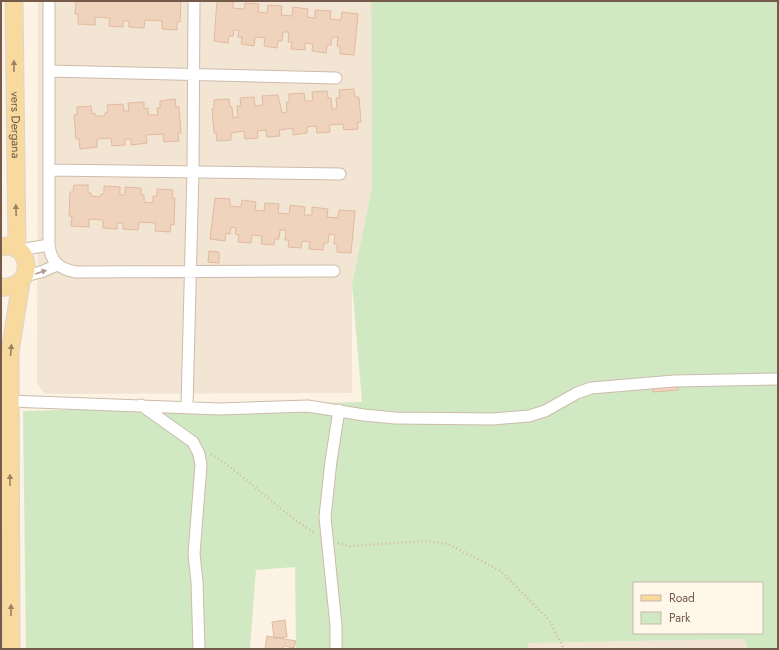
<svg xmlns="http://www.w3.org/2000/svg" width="779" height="650" font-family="Jost,sans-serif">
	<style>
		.residential { fill: #f3e5d3 }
		.green { fill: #d1e9c3; fill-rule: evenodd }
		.building { fill: #f0d3bd; stroke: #e2ba9e }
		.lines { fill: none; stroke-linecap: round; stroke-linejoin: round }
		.minor-casing { stroke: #cdbbab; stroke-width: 13 }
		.primary-casing { stroke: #dbd4d0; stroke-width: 19 }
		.path { stroke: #d5b6a0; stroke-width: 2.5; stroke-dasharray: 1 3; stroke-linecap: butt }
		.minor { stroke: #fff; stroke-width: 11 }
		.primary { stroke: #f8da9f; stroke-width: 17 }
		.oneway { fill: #9b8064 }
		.oneway2 { fill: #ab9c93 }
		.labels { text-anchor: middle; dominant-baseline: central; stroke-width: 3.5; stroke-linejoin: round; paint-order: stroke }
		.street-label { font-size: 12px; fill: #735a4b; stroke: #fef7ea }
	</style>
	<rect width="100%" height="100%" fill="#fcf3e4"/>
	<path class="residential" d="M 38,1 L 371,1 L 372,188 L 352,284 L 352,393 L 45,394 L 37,384 Z
		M 745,639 L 758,649 L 528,649 L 528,643 Z"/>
	<path class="green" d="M 371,1 L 778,1 L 778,649 L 748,649 L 744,639 L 528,643 L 528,649 L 296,649 L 295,567 L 256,570 L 250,649 L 26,649 L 23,411 L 362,402 L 352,284 L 372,188 ZM 634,583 L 762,583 L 762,633 L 634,633 Z"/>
	<path class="building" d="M 76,1 L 181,1 L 180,22 L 177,22 L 177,30 L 162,29 L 162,21 L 145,20 L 144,28 L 129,27 L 129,21 L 123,21 L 123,27 L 109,26 L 110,18 L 95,17 L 95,25 L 78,24 L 78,14 L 75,14 Z
		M 217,1 L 233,2 L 233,8 L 244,9 L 245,3 L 259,4 L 258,12 L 267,13 L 268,5 L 282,6 L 281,15 L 292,16 L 293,7 L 308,9 L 307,17 L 315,18 L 315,10 L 331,11 L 330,19 L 341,20 L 342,12 L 358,14 L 354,55 L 340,54 L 340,47 L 337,46 L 338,37 L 332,37 L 331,45 L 327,45 L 326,53 L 312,51 L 313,44 L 305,43 L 305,50 L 291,49 L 292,42 L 288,42 L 289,32 L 283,32 L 282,41 L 278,41 L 277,48 L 264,46 L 265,38 L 255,37 L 254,46 L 241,44 L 242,37 L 238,37 L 239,30 L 234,30 L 233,36 L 229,36 L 228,43 L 214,41 Z
		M 354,89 L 355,97 L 359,97 L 361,122 L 357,123 L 358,129 L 344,130 L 343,124 L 329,125 L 330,132 L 317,133 L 316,126 L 307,127 L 307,133 L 293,135 L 293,128 L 279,130 L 280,136 L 267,137 L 266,130 L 257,131 L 258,138 L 245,139 L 244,131 L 231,133 L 231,140 L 217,141 L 216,133 L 214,133 L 212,109 L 214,109 L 214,100 L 229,99 L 230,107 L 232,107 L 233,118 L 238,117 L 237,106 L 241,106 L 240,98 L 254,97 L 255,106 L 263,105 L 262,96 L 278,95 L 282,113 L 287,112 L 286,102 L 289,102 L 289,94 L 304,93 L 305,101 L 313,101 L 312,92 L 327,91 L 328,98 L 331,98 L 332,109 L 337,109 L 336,98 L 340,98 L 339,90 Z
		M 175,99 L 176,107 L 179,107 L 181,133 L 178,133 L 179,141 L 164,142 L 163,134 L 146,135 L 147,143 L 131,145 L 131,139 L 125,139 L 125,145 L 112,146 L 111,138 L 97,139 L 97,147 L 80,149 L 79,139 L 76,139 L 74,115 L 77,115 L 77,107 L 91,106 L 92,114 L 95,113 L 95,116 L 105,116 L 105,113 L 108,112 L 107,105 L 123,104 L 124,111 L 129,111 L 128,103 L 144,102 L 144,109 L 148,108 L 148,115 L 158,115 L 157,108 L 160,108 L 160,101 Z
		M 74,185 L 88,185 L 88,193 L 91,193 L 91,196 L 100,197 L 101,194 L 104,194 L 104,186 L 120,187 L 120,195 L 125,195 L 125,187 L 141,188 L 141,195 L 144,195 L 144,202 L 153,203 L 153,196 L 157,196 L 157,189 L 173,190 L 172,198 L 175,198 L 174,225 L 171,224 L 170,232 L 155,231 L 156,223 L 139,222 L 138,230 L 123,229 L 123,223 L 117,223 L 117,229 L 103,228 L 103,220 L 89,219 L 89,227 L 71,226 L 72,216 L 69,216 L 70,192 L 73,192 Z
		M 215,198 L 230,199 L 230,206 L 241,207 L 242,200 L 256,202 L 255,210 L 264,211 L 265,203 L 279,204 L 278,213 L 289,214 L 290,205 L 305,207 L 304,215 L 312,215 L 312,207 L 328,209 L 327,217 L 338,218 L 339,210 L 355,211 L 351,253 L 337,252 L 337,244 L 334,244 L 335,235 L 329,234 L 328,243 L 324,243 L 323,250 L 309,249 L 310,242 L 302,241 L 301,248 L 288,247 L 289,240 L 285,240 L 286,230 L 280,230 L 279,239 L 275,239 L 274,245 L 261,244 L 262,236 L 252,235 L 251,243 L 238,242 L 239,235 L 235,234 L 236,228 L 231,227 L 230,234 L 226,233 L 225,241 L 210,239 Z
		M 209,251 L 219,252 L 219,263 L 208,262 Z
		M 677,383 L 678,390 L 653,392 L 652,385 Z
		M 285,620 L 287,637 L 274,638 L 272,622 Z
		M 267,636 L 296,641 L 294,648 L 284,646 L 283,649 L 265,649 Z"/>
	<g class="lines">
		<g class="minor-casing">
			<path id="minor" d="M 49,1 L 49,245 C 51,262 59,269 76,272 L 334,271
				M 49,71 L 336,78
				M 49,170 L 340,174
				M 19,250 L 49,245
				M 25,276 L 41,272 L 57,265
				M 10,401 L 219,409 L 308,406 L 364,415 L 395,418 L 493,419 L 529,416 L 545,411 L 577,393 L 591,388 L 674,381 L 778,379
				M 141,405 L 193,442 L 199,454 L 201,465 L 194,554 L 197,582 L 199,649
				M 187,406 L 193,171 L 194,1
				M 336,649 L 336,626 L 325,517 L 331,461 L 339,410"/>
		</g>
		<g class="primary-casing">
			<g id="primary">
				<path id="s1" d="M 14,1 L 17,249"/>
				<path d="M 1,247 C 32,239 37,290 1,287"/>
				<path d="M 11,649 L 10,352 L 21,282"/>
			</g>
		</g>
		<path class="path" d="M 211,454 C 248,477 278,511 315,533
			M 338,543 L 350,546 L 426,541 L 448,544 L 501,571 L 549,620 L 564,649"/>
		<use href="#minor" class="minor"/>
		<use href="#primary" class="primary"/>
	</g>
	<defs><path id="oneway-solid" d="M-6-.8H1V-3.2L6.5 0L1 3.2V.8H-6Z"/></defs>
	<g class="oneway">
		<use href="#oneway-solid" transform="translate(14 66) rotate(-90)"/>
		<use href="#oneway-solid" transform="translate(16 210) rotate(-92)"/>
		<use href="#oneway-solid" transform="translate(11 350) rotate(-85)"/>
		<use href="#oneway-solid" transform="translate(10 480) rotate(-90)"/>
		<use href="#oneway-solid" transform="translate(11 610) rotate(-90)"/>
	</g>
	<use class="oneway2" href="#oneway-solid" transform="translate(41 272) rotate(-19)"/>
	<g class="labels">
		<g class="street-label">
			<text stroke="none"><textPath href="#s1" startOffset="124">vers Dergana</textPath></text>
		</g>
	</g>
	<rect width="779" height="650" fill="none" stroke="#735a4b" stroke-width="4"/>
	<rect x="633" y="582" width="130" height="52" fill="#fef7ea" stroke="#c6b8aa"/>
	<rect x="641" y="595" width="20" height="6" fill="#f8da9f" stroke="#c6b8aa"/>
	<text x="669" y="602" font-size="12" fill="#735a4b">Road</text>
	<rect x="641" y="612" width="20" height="12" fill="#d1e9c3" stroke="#c6b8aa"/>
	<text x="669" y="622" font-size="12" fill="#735a4b">Park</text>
</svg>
